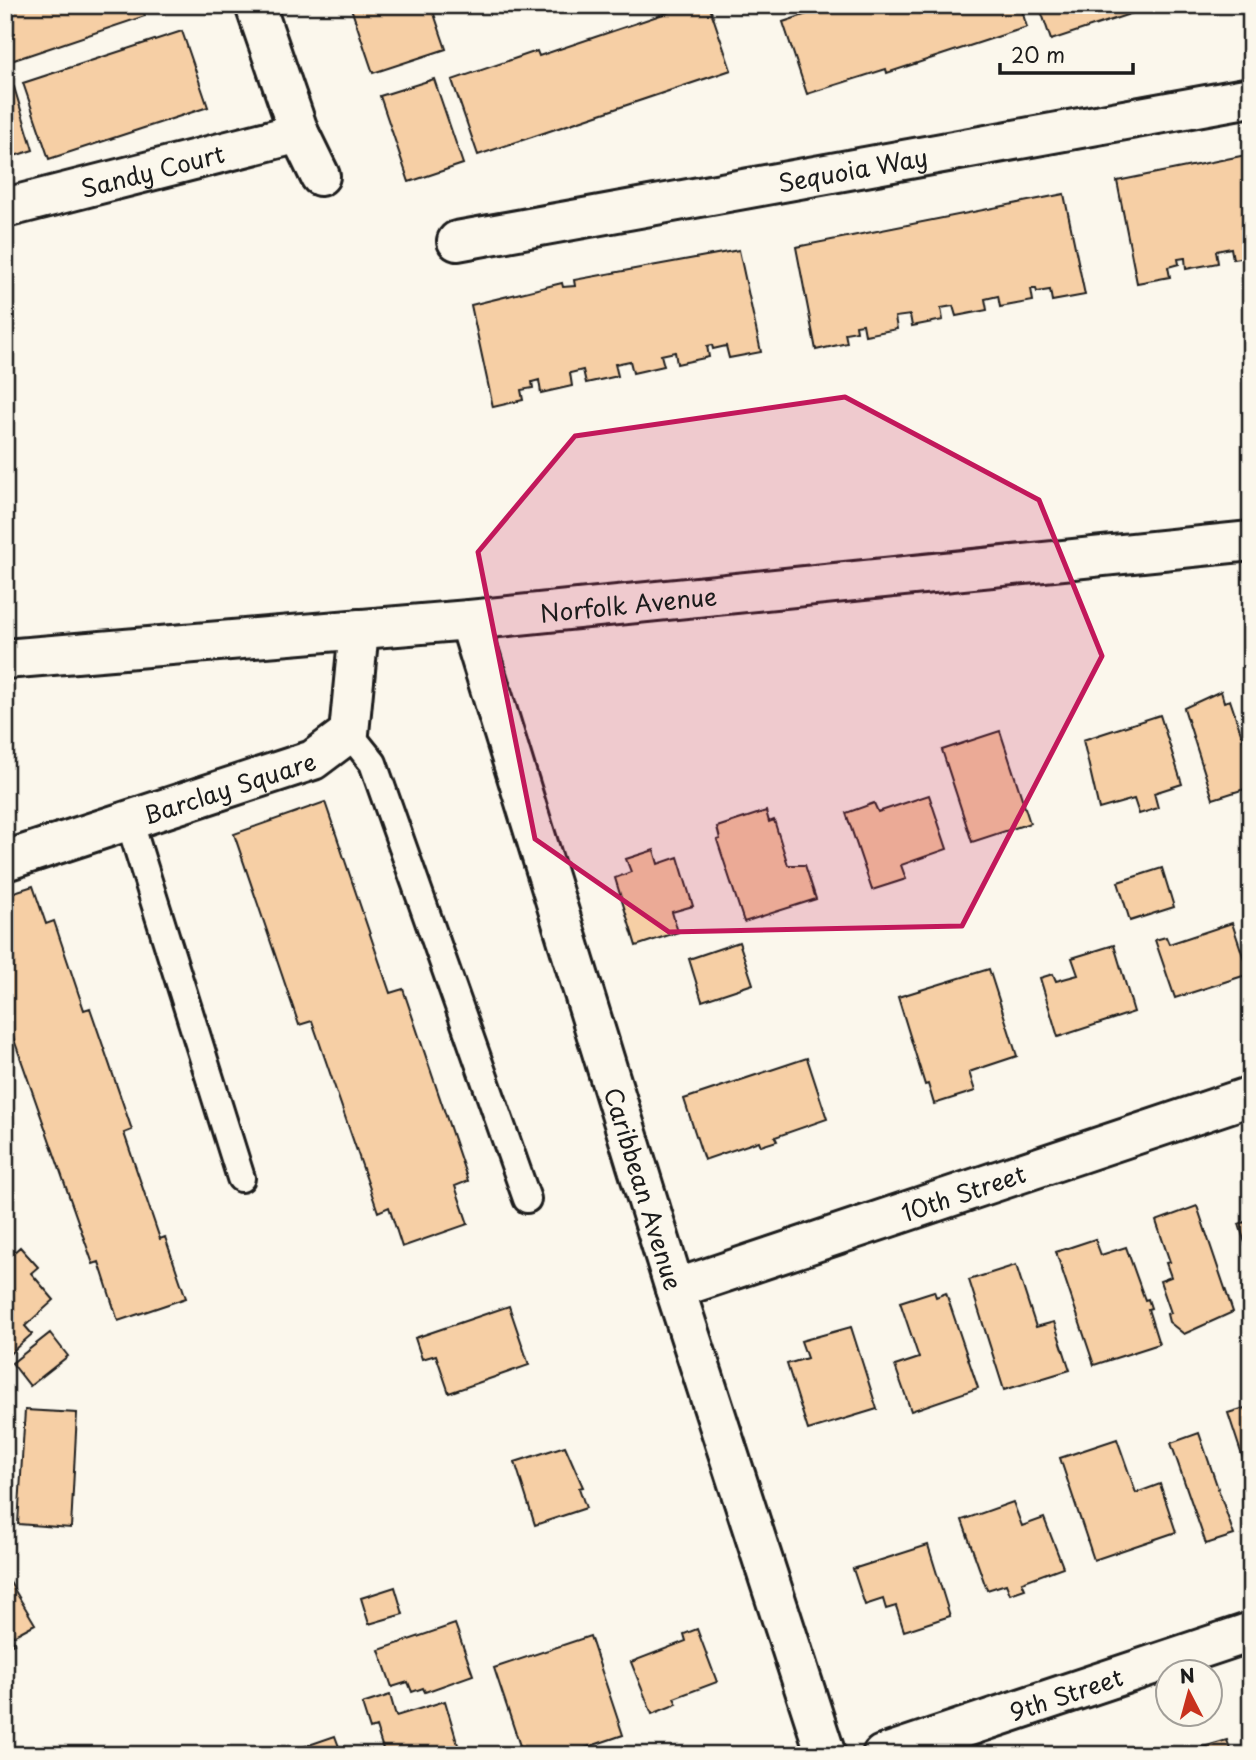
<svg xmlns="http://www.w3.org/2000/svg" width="1256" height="1760" font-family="'Playpen Sans',sans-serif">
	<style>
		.building { fill: #f6cfa5; stroke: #1c1c1c; stroke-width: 2 }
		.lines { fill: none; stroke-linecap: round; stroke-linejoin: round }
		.service-casing { stroke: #1c1c1c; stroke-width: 32 }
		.minor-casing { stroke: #1c1c1c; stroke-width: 44 }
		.secondary-casing { stroke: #1c1c1c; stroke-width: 44 }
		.service { stroke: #fbf7ec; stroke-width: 26 }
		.minor { stroke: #fbf7ec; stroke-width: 38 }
		.secondary { stroke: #fbf7ec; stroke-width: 38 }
		.marked { fill: #c2185b; fill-opacity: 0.2; stroke: #c2185b; stroke-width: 5; stroke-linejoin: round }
		.labels { text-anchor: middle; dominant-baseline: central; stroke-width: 5; stroke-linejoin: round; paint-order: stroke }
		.street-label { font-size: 24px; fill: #1c1c1c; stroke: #fbf7ec }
	</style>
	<rect width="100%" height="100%" fill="#fbf7ec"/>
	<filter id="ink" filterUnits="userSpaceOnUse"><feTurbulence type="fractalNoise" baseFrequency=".0143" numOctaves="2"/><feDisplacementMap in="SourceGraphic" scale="14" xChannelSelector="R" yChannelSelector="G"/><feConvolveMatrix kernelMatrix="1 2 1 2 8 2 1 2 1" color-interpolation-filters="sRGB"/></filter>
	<g filter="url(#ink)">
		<path class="building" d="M 5,5 L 141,5 L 145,16 L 5,63 Z
			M 350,5 L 431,5 L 446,49 L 373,73 Z
			M 690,5 L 709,5 L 731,70 L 478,155 L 452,80 L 537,51 L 539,56 Z
			M 834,5 L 1020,5 L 1027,27 L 887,73 L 886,69 L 807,94 L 783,22 Z
			M 1039,5 L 1157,5 L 1051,40 Z
			M 182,31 L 208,107 L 49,159 L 23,83 Z
			M 434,79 L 463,164 L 409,182 L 380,96 Z
			M 14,87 L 33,150 L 5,159 L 5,90 Z
			M 1251,154 L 1251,256 L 1233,259 L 1231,248 L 1216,251 L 1218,263 L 1186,269 L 1185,258 L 1178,259 L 1179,264 L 1168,267 L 1170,277 L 1137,283 L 1117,181 Z
			M 1064,194 L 1085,295 L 1052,301 L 1050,290 L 1037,292 L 1036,289 L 1031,289 L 1033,301 L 1000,307 L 998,296 L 985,299 L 987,310 L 956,316 L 953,306 L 941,308 L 943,320 L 912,326 L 910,315 L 895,317 L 897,329 L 865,335 L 863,324 L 856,325 L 857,331 L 845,333 L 847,343 L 816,350 L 796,247 Z
			M 739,250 L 761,352 L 729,358 L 726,346 L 713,349 L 712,345 L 707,346 L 709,357 L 677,364 L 675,352 L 661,355 L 664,366 L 633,373 L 630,361 L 615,364 L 618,376 L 586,383 L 583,370 L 570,373 L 572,386 L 541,393 L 539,380 L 532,382 L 533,388 L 521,390 L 523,400 L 493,407 L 471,305 L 562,283 L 563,287 L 575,286 L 574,280 Z
			M 1221,691 L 1224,702 L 1230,700 L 1251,763 L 1251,787 L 1213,799 L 1184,708 Z
			M 1160,715 L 1182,784 L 1154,793 L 1158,808 L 1139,814 L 1134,799 L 1099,809 L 1083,740 Z
			M 1000,731 L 1030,823 L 972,842 L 942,750 Z
			M 929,795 L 947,849 L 901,865 L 906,879 L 872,890 L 846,813 L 874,803 L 878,812 Z
			M 325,802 L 390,993 L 403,989 L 468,1181 L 455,1186 L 468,1224 L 402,1247 L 389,1207 L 378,1212 L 312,1021 L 299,1025 L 234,834 Z
			M 766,811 L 769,822 L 774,820 L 788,865 L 805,865 L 816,899 L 744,922 L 717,840 L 720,839 L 717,827 Z
			M 654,850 L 658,864 L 678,857 L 693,906 L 672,912 L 678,932 L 636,946 L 615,878 L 631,872 L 626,859 Z
			M 1162,868 L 1174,907 L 1130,921 L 1118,882 Z
			M 33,886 L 46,924 L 54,921 L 84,1010 L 90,1008 L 132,1130 L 124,1133 L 160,1239 L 165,1237 L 186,1298 L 118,1321 L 99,1262 L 93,1264 L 5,1014 L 5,895 Z
			M 1232,923 L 1249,974 L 1175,998 L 1155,940 L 1166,937 L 1169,944 Z
			M 739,942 L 753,984 L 702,1001 L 689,959 Z
			M 1114,945 L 1134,1012 L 1058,1037 L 1040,978 L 1053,974 L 1056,981 L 1078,975 L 1072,958 Z
			M 989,969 L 1017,1056 L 969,1072 L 975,1091 L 934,1104 L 928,1084 L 925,1085 L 898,997 Z
			M 807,1058 L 827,1119 L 775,1137 L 777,1141 L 761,1146 L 759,1141 L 704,1160 L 684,1099 Z
			M 1197,1206 L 1233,1312 L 1184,1334 L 1169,1322 L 1167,1314 L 1171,1313 L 1160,1281 L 1171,1277 L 1166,1263 L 1170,1262 L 1156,1221 Z
			M 1251,1220 L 1251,1262 L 1239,1224 Z
			M 1095,1239 L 1101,1255 L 1126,1247 L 1145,1300 L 1148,1299 L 1151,1308 L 1148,1309 L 1159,1344 L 1094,1365 L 1056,1252 Z
			M 20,1247 L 38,1267 L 31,1273 L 54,1300 L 25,1326 L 32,1334 L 5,1358 L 5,1260 Z
			M 1016,1265 L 1036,1327 L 1054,1322 L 1070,1370 L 1004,1390 L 969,1280 Z
			M 934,1291 L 936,1297 L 946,1293 L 978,1388 L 911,1411 L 895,1366 L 919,1358 L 900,1302 Z
			M 509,1306 L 529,1365 L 449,1393 L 436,1355 L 422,1359 L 415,1338 Z
			M 851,1327 L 877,1409 L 808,1430 L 787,1364 L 807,1358 L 801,1341 Z
			M 50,1333 L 68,1356 L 30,1386 L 12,1363 Z
			M 1251,1406 L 1251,1483 L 1228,1413 Z
			M 25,1410 L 77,1413 L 71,1528 L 18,1524 Z
			M 1199,1433 L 1234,1535 L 1206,1544 L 1171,1443 Z
			M 1117,1439 L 1136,1493 L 1160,1484 L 1176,1532 L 1094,1560 L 1060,1458 Z
			M 565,1446 L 583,1487 L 579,1488 L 586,1508 L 535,1525 L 515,1462 Z
			M 1013,1502 L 1022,1526 L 1044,1518 L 1063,1567 L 1022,1582 L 1025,1589 L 1010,1594 L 1006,1584 L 987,1590 L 962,1520 Z
			M 928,1545 L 950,1616 L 904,1631 L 896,1606 L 886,1609 L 883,1599 L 865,1605 L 853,1569 Z
			M 5,1574 L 35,1624 L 11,1637 L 14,1643 L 5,1647 Z
			M 395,1587 L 403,1614 L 369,1624 L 361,1598 Z
			M 455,1624 L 473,1675 L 425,1692 L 423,1688 L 412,1692 L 408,1682 L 392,1687 L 379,1650 Z
			M 697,1629 L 717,1682 L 674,1698 L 677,1704 L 652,1714 L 631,1662 L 686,1641 L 684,1634 Z
			M 590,1636 L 623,1735 L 564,1755 L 523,1755 L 494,1668 Z
			M 390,1695 L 396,1716 L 445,1701 L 461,1755 L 385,1755 L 376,1727 L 370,1729 L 362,1704 Z
			M 335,1736 L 342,1755 L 280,1755 Z
			M 1227,1740 L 1232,1755 L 1176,1755 Z"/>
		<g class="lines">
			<g class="service-casing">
				<path id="service" d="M 349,733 L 373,763 L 527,1199
					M 129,820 L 241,1178"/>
			</g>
			<g class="minor-casing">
				<g id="minor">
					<path d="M 255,5 L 299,133 L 320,176"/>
					<path id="s1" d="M 5,208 L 299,133"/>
					<path id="s2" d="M 457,241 L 1251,97"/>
					<path id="s3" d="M 469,620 L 675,1289 L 826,1755"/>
					<path id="s4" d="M 5,861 L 313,760 L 349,733 L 359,629"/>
					<path id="s5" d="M 675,1289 L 1251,1096"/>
					<path id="s6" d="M 882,1755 L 1251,1632"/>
				</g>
			</g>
			<g class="secondary-casing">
				<g id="secondary">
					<path id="s7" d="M 5,659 L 469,620 L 1251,541"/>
				</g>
			</g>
			<use href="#service" class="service"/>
			<use href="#minor" class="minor"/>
			<use href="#secondary" class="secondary"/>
		</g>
	</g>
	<path class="marked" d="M 845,397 L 1039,500 L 1102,656 L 962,926 L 669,932 L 535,839 L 478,552 L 575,436 Z"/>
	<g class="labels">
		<g class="street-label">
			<text stroke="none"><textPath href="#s2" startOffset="402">Sequoia Way</textPath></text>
			<text stroke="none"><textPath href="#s1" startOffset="152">Sandy Court</textPath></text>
			<text stroke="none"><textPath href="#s7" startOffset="626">Norfolk Avenue</textPath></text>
			<text stroke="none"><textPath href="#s4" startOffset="236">Barclay Square</textPath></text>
			<text stroke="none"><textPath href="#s3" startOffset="595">Caribbean Avenue</textPath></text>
			<text stroke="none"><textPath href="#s5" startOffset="304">10th Street</textPath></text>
			<text stroke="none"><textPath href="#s6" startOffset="194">9th Street</textPath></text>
		</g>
	</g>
	<rect width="1256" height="1760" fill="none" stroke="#fbf7ec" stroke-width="28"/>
	<rect x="14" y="14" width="1228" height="1732" fill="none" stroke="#1c1c1c" stroke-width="2.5" filter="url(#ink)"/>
	<g transform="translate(1189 1693) rotate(354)"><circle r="33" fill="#fbf7ec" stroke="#a29f99" stroke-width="2"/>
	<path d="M0-5L12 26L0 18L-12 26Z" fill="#c8321e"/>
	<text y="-10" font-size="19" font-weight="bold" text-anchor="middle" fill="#1c1c1c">N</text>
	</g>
	<path d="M1000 63v10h133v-10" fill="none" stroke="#1c1c1c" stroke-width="3.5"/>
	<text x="1011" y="63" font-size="21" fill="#1c1c1c" stroke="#fbf7ec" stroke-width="5" paint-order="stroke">20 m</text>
</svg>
